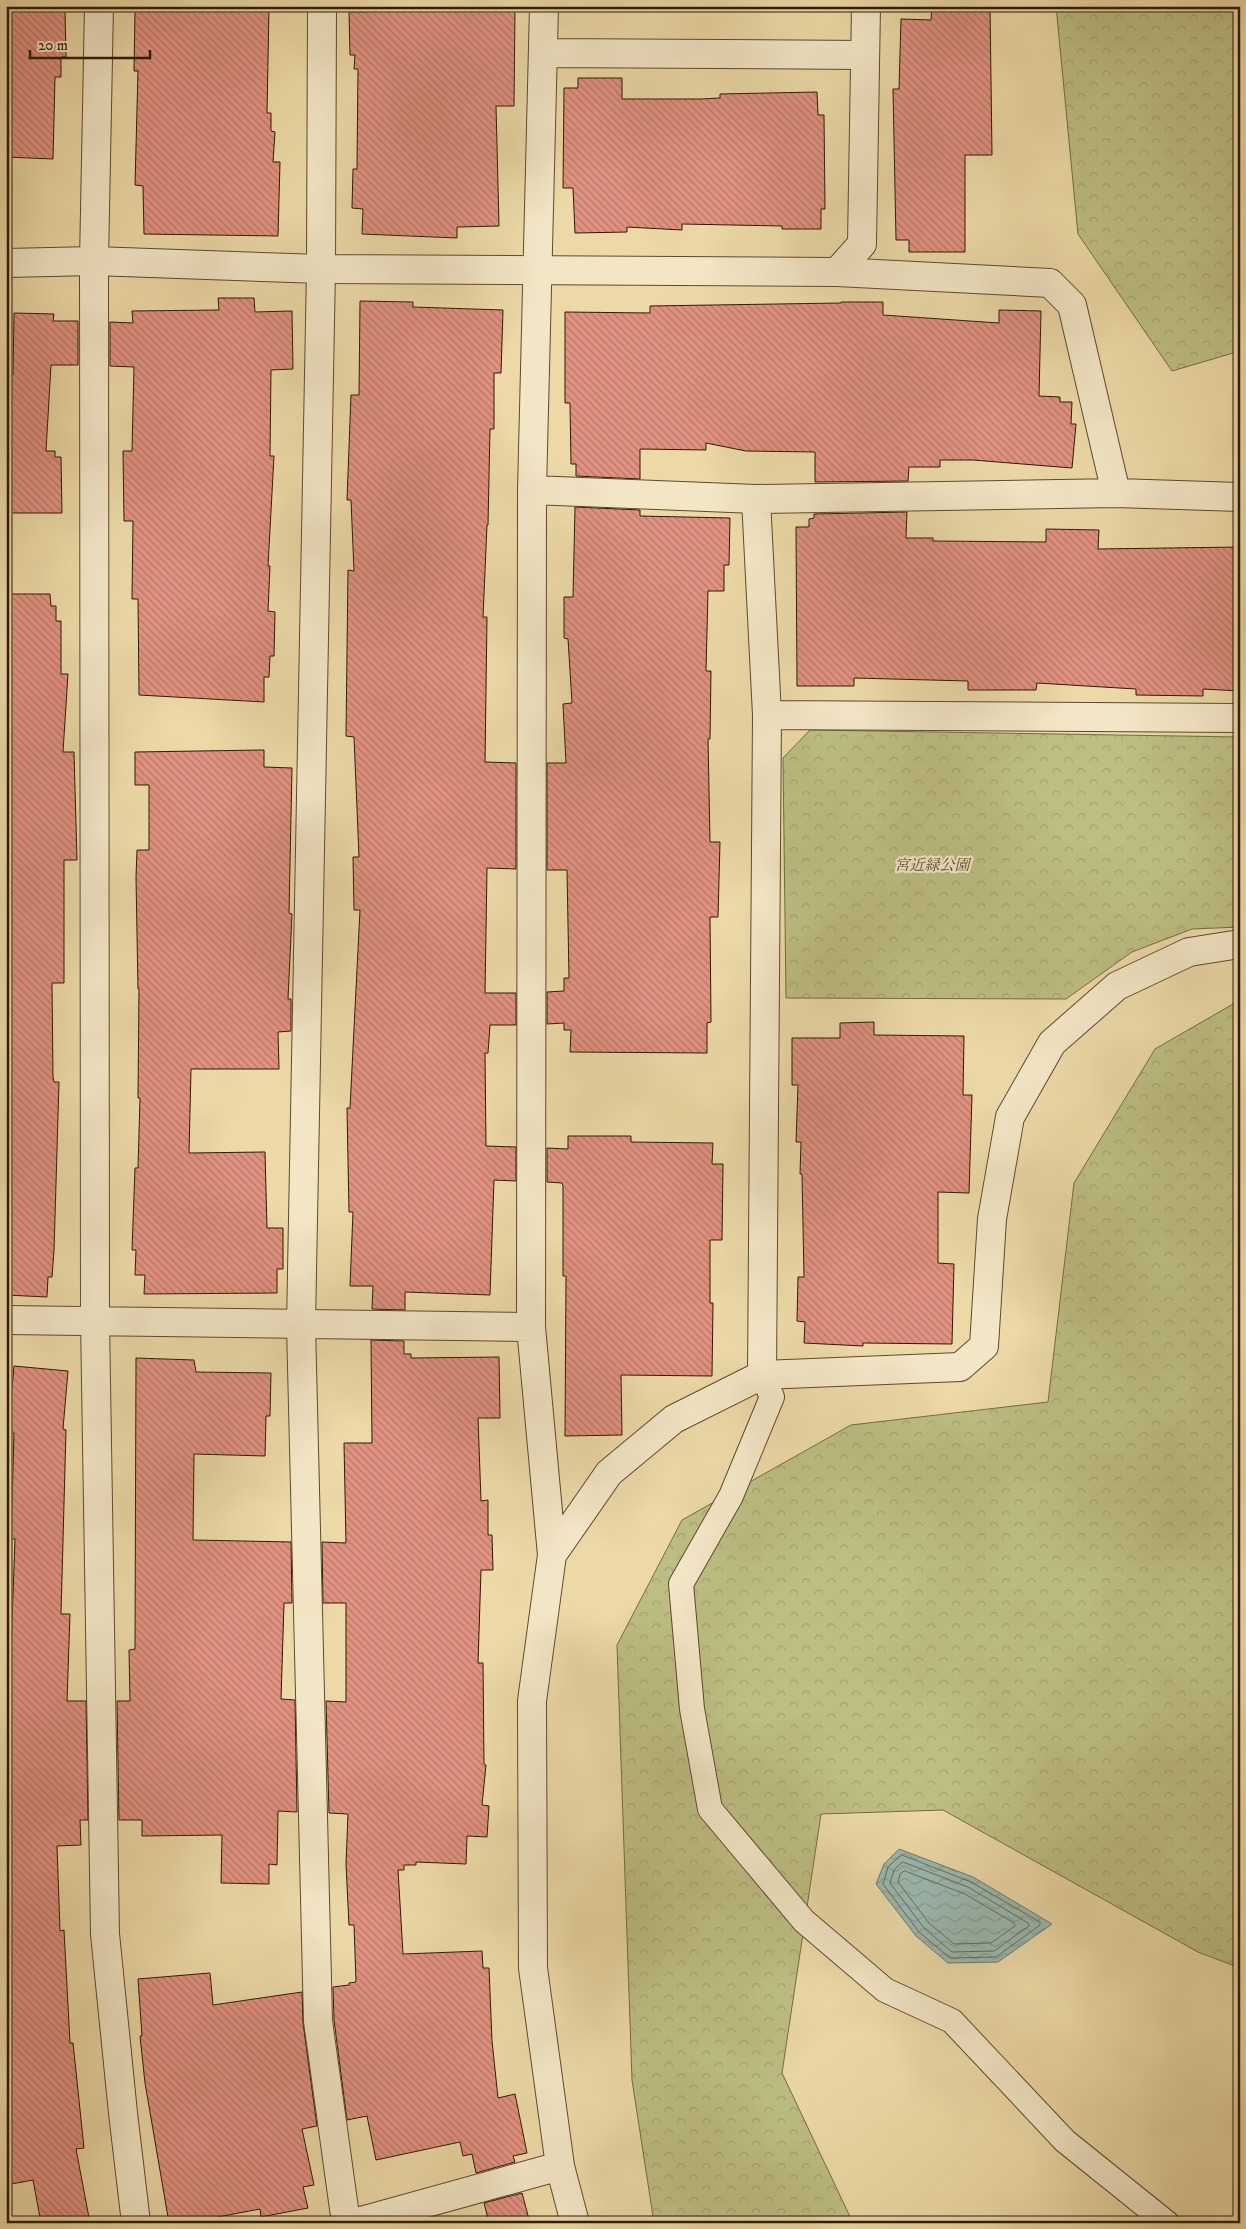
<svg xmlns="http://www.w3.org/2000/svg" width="1246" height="2229" font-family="'IM FELL DW Pica','Noto Serif JP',serif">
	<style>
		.forest { fill: url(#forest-crowns); stroke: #756c44 }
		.water { fill: url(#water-waves); stroke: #6e7a6c }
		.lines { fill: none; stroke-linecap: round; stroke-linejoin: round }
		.shore { stroke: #646a5a; stroke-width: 1 }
		.building { fill: url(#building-back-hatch); stroke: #2d1b05 }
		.service-casing { stroke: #5d4a2e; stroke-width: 26 }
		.minor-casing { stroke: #5d4a2e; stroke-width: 30 }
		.tertiary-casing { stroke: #5d4a2e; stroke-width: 30 }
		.service { stroke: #f3e6c6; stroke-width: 24 }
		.minor { stroke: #f3e6c6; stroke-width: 28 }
		.tertiary { stroke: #f3e6c6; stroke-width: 28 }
		.labels { text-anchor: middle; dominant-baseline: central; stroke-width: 4.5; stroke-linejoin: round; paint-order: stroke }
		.park-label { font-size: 15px; font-style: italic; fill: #584c2b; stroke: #f3e6c6 }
	</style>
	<defs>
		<pattern id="forest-crowns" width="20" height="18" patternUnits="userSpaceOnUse" patternTransform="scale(1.25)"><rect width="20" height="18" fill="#bdbe83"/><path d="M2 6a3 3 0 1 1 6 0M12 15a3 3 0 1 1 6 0" fill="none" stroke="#a3a370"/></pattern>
		<pattern id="water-waves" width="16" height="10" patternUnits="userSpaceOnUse" patternTransform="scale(1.25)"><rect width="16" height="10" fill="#9ab9b0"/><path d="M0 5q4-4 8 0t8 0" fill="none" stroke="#859e96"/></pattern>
		<pattern id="building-back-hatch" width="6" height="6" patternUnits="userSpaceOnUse" patternTransform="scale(1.25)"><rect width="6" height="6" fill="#e29282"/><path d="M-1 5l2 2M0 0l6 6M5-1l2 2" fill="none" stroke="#b87668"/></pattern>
	</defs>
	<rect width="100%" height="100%" fill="#ecd9a7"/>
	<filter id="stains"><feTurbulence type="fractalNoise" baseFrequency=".004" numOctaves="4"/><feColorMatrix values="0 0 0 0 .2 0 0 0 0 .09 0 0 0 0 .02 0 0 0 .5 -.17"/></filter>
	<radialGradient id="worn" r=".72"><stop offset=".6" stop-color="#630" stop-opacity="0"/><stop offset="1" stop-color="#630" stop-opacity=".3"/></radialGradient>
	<path class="forest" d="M 1056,6 L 1240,6 L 1240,351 L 1172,371 L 1078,234 Z
		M 810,730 L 1240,737 L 1240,927 L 1192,929 L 1132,952 L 1066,999 L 786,998 L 783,758 Z
		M 1240,1000 L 1240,1968 L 1198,1952 L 943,1810 L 821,1814 L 782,2073 L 853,2223 L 654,2223 L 632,2080 L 617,1645 L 682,1520 L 851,1425 L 1048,1402 L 1074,1183 L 1155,1049 Z"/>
	<path class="water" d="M 899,1849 L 973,1877 L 1052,1924 L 998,1962 L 948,1963 L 916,1936 L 876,1884 L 884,1864 Z"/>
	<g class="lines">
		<path class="shore" d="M 902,1855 L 971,1882 L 1040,1922 L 1040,1925 L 996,1957 L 950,1958 L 919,1932 L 883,1884 L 888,1867 Z
			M 903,1862 L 968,1887 L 1028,1923 L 1029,1926 L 994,1951 L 952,1952 L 924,1928 L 890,1883 L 894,1870 Z
			M 905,1871 L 965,1894 L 1014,1923 L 1015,1926 L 991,1943 L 954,1944 L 929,1923 L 898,1882 L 900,1874 Z"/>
	</g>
	<path class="building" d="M 43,6 L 44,11 L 65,10 L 66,57 L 61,57 L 61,77 L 55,77 L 53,159 L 6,157 L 6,7 Z
		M 159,6 L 269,6 L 267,113 L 271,113 L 271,131 L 275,132 L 273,162 L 280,162 L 278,236 L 144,234 L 143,186 L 135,185 L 138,71 L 134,71 L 135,11 L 159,11 Z
		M 367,6 L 515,9 L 514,106 L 496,106 L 499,226 L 457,227 L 457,238 L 362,234 L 363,209 L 352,208 L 353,169 L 357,169 L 358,69 L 354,69 L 355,55 L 350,55 L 349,12 L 367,12 Z
		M 932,6 L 990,6 L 992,155 L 965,155 L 965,252 L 909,252 L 909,240 L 896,240 L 893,89 L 899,89 L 901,19 L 931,20 Z
		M 578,78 L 622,78 L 622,99 L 701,99 L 720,98 L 720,94 L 817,92 L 818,115 L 824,115 L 825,209 L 821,209 L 821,229 L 782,229 L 782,226 L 682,224 L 682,230 L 627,227 L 627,232 L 575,233 L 573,188 L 563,188 L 564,88 L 578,88 Z
		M 218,298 L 254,298 L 255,312 L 292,311 L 293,369 L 271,370 L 270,456 L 274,456 L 268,566 L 270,566 L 268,611 L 275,612 L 274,656 L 270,656 L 269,677 L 264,677 L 264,702 L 139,695 L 138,599 L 132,599 L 133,521 L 124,521 L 123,451 L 132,451 L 134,367 L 110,366 L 110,322 L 133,323 L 132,311 L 219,310 Z
		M 360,301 L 413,302 L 413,307 L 503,310 L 501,373 L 494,373 L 494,429 L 490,429 L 488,525 L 487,525 L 483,617 L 487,617 L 485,762 L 516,763 L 516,869 L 487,868 L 485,993 L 516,993 L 516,1025 L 490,1025 L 488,1053 L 485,1053 L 486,1146 L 516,1147 L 516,1181 L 494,1180 L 490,1295 L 405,1292 L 405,1310 L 372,1309 L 373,1286 L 350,1286 L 353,1212 L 349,1212 L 347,1108 L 350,1108 L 360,910 L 354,910 L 353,857 L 359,857 L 354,737 L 346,736 L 348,570 L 354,571 L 351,500 L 347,500 L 351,395 L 359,395 Z
		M 841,302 L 883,302 L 883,315 L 999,323 L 999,310 L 1041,311 L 1039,396 L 1060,397 L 1060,402 L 1072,402 L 1071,424 L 1076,424 L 1072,468 L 973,460 L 940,460 L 940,467 L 909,467 L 908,481 L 815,482 L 815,452 L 746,451 L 706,443 L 706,450 L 640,449 L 640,479 L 576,476 L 576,464 L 571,464 L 570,403 L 565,403 L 565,312 L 650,313 L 650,306 L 841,303 Z
		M 14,313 L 54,314 L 53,321 L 78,321 L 78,365 L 51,365 L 46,451 L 55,451 L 55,457 L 61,457 L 62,513 L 6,513 L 6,374 L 13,375 Z
		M 575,507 L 640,510 L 640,516 L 730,518 L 729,565 L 724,565 L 724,591 L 708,591 L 706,671 L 711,671 L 710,739 L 708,739 L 710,842 L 720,842 L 718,917 L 710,917 L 711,1022 L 707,1023 L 707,1053 L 570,1052 L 571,1030 L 564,1030 L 564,1023 L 547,1024 L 547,992 L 564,991 L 564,978 L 569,978 L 567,870 L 547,870 L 547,763 L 566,763 L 563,704 L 572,703 L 568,639 L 564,638 L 564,597 L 573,597 Z
		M 907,512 L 906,538 L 933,538 L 933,541 L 1046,542 L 1046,529 L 1099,530 L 1098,549 L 1240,547 L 1240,691 L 1203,689 L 1203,696 L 1136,695 L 1136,689 L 1037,683 L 1036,690 L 968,690 L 968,681 L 854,678 L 854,686 L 797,686 L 796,527 L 809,527 L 809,519 L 814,518 L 814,514 Z
		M 6,594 L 50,594 L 51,606 L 56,606 L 56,621 L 61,621 L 61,674 L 68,674 L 63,752 L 74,752 L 77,860 L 64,860 L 64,983 L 52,983 L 53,1077 L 54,1082 L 59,1082 L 54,1251 L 52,1277 L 48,1277 L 47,1297 L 6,1295 L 6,918 L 10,918 L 9,824 L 6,824 Z
		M 264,750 L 264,767 L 292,768 L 289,913 L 292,914 L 288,999 L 291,999 L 291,1031 L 278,1032 L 279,1069 L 191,1069 L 189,1153 L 265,1152 L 267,1228 L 283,1228 L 283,1269 L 277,1269 L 277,1293 L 144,1294 L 145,1275 L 135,1275 L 136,1250 L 132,1250 L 135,1168 L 138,1168 L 140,1098 L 138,1098 L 139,989 L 138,989 L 136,877 L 137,850 L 149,850 L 149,785 L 135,785 L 135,752 Z
		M 874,1022 L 874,1035 L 964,1036 L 963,1095 L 972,1095 L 969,1193 L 938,1192 L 938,1263 L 954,1264 L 952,1344 L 863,1343 L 863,1346 L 804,1343 L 805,1322 L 797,1321 L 798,1277 L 804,1277 L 802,1174 L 800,1174 L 801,1142 L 796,1142 L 798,1085 L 792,1085 L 792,1038 L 840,1038 L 840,1023 Z
		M 568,1136 L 631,1136 L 631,1142 L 713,1143 L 712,1164 L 723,1164 L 722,1240 L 710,1240 L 710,1303 L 713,1303 L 712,1376 L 621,1375 L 622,1435 L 565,1436 L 566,1276 L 563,1276 L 563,1186 L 562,1183 L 547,1182 L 547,1148 L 568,1149 Z
		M 371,1340 L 404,1341 L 404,1354 L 411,1354 L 411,1358 L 499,1357 L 500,1418 L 478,1418 L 481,1501 L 488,1500 L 488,1535 L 492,1535 L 493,1570 L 481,1570 L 478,1663 L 483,1663 L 484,1764 L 486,1765 L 482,1805 L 489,1806 L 487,1837 L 467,1836 L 466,1864 L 416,1862 L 416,1865 L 404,1865 L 404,1870 L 398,1870 L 403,1954 L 482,1951 L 483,1968 L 489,1968 L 492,2041 L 498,2098 L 515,2094 L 527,2153 L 513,2156 L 515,2162 L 476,2173 L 472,2154 L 463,2156 L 460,2142 L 376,2160 L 367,2116 L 347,2120 L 334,2020 L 333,1987 L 349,1985 L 349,1983 L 356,1982 L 354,1925 L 349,1925 L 346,1864 L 348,1814 L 329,1813 L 326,1701 L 346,1702 L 346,1603 L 323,1603 L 322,1542 L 346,1543 L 344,1443 L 372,1443 Z
		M 136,1358 L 194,1360 L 196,1372 L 271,1373 L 270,1416 L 266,1416 L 265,1456 L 194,1454 L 193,1540 L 291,1542 L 292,1603 L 284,1603 L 281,1699 L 295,1700 L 297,1812 L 278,1811 L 277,1865 L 269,1864 L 269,1884 L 221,1883 L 222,1835 L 142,1836 L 142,1820 L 119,1820 L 117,1701 L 130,1701 L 129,1650 L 135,1649 Z
		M 14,1366 L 68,1371 L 63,1429 L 66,1430 L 61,1614 L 70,1614 L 67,1701 L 86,1701 L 88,1820 L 80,1820 L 81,1845 L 57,1846 L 60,1931 L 64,1930 L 70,2043 L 73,2043 L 84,2148 L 76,2149 L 90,2223 L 41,2223 L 33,2180 L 6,2185 L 6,2016 L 12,2015 L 6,1895 L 6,1841 L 10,1841 L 10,1678 L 15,1539 L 11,1539 L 14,1433 L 8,1433 Z
		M 210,1973 L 213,2005 L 302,1992 L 303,2023 L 317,2126 L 302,2129 L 314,2185 L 303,2187 L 308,2208 L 261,2217 L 260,2209 L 186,2223 L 169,2223 L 145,2083 L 140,2036 L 142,2036 L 138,1979 Z
		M 522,2193 L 530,2223 L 489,2223 L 484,2203 Z"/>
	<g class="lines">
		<g class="service-casing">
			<path id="service" d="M 762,1375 L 772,1397 L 731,1496 L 681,1584 L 692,1709 L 710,1809 L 804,1921 L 885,1990 L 952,2021 L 1065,2141 L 1167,2223"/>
		</g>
		<g class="minor-casing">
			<path id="minor" d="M 99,6 L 94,261 L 95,1320 L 105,1934 L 123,2113 L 136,2223
				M 322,6 L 321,269 L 301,1325 L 318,2021 L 346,2223
				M 544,6 L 532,490 L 531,1327 L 552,1555
				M 544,53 L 865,55
				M 837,272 L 1050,283 L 1072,305 L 1116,493 L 1240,497
				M 532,490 L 756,499 L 1116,493
				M 756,499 L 767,715 L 762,1375
				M 767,715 L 1240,718
				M 6,1320 L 531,1327
				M 354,2223 L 560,2166
				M 575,2223 L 560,2166 L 533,1968 L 532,1701 L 552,1555 L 609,1473 L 674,1419 L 762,1375 L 960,1367 L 984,1346 L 992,1219 L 1010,1117 L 1052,1043 L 1117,986 L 1189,952 L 1240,944"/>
		</g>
		<g class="tertiary-casing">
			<path id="tertiary" d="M 6,263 L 94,261 L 321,269 L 837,272 L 862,244 L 866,6"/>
		</g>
		<use href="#service" class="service"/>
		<use href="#minor" class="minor"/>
		<use href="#tertiary" class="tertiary"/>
	</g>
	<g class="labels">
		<g class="park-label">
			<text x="932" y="865">宮近緑公園</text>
		</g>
	</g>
	<rect width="1246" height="2229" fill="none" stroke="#ecd9a7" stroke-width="25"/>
	<rect x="8" y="8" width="1231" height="2214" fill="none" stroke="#2d1b05" stroke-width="2.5"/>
	<rect x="12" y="12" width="1221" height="2204" fill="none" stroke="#2d1b05"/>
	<path d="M30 50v8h120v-8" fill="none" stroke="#2d1b05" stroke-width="2.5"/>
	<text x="38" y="50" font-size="15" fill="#2d1b05" stroke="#f3e6c6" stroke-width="4" paint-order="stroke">20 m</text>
	<rect width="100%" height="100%" filter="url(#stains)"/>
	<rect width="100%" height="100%" fill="url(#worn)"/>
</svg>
